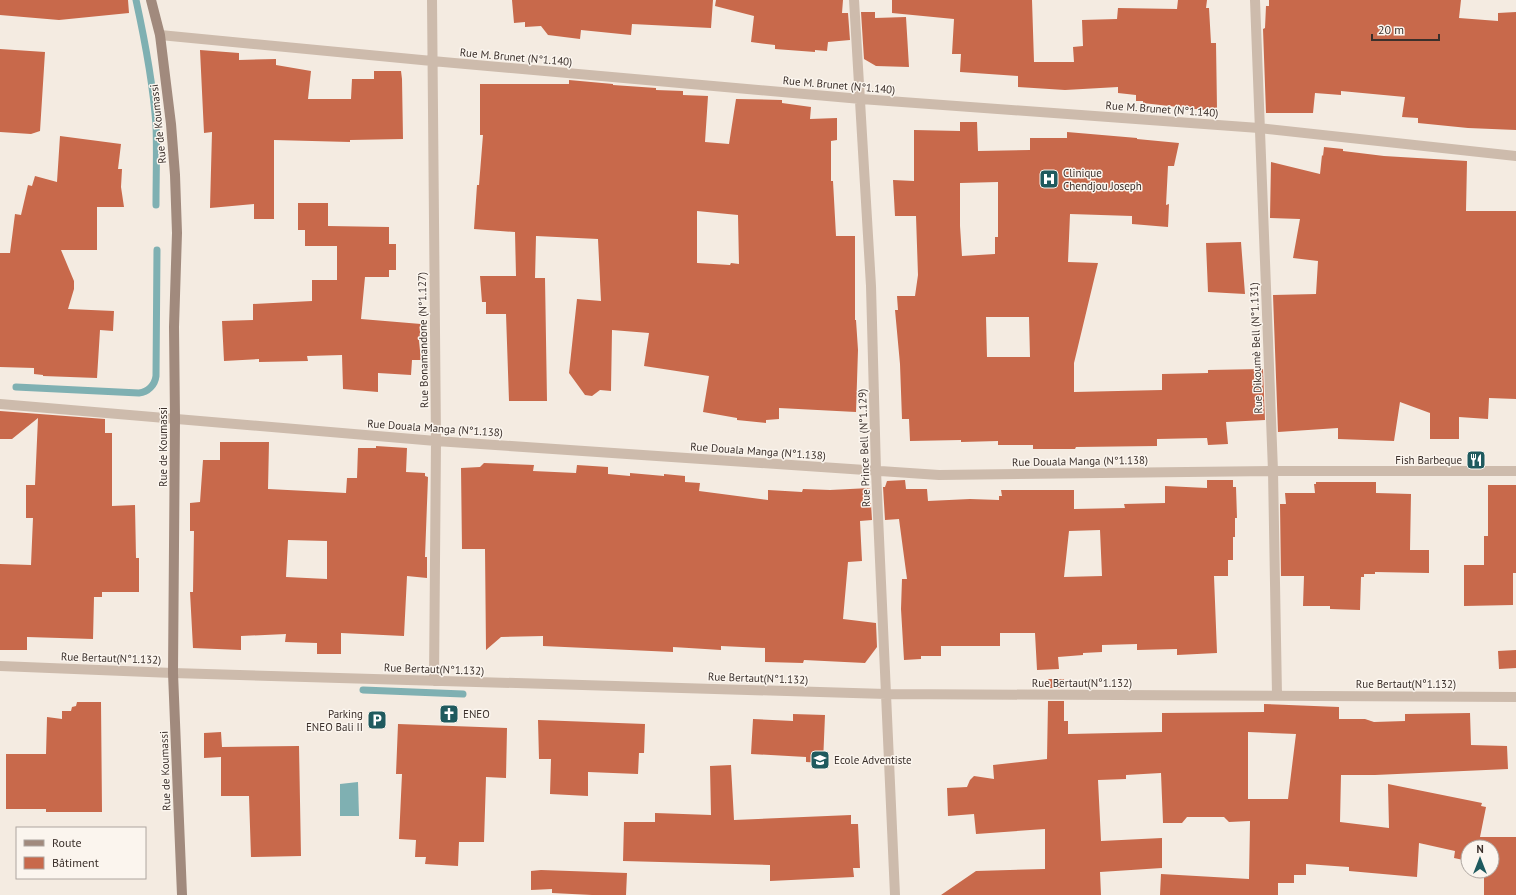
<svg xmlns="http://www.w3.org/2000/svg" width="1516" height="895" font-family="'PT Sans',sans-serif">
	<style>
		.water { fill: #7fb0b2 }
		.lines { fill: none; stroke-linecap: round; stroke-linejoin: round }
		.stream { stroke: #7fb0b2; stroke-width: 7 }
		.building { fill: #c8694b; fill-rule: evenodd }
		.minor { stroke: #cdbbac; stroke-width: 10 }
		.secondary { stroke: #a18a7d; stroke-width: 10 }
		.labels { text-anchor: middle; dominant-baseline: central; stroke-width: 3; stroke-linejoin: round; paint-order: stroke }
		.street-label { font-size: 11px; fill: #3b302b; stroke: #fbf5ee }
		.poi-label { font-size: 11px; fill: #3b302b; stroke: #fbf5ee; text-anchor: start }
	</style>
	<rect width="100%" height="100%" fill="#f4ebe1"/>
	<path class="water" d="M 358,782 L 359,816 L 340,816 L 340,784 Z"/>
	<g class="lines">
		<path class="stream" d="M 136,0 C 145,41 153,83 156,125 C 157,151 156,178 156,205
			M 16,387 L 139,393 C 148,392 155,385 156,376 L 157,250
			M 363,690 L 463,694"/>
	</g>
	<path class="building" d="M 0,0 L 128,0 L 129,13 L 59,20 L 0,15 Z
		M 512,0 L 713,0 L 711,28 L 632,24 L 631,35 L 581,30 L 580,39 L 548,35 L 541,26 L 525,27 L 525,22 L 514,23 Z
		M 716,0 L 843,0 L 842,13 L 848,13 L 850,40 L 828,42 L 827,51 L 815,50 L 815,52 L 775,49 L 775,45 L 751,42 L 754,16 L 715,6 Z
		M 892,0 L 1032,0 L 1034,62 L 1074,62 L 1073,47 L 1083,46 L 1082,20 L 1117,19 L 1118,8 L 1177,9 L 1178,0 L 1207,0 L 1206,8 L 1209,8 L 1211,43 L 1216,43 L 1217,109 L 1204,109 L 1204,110 L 1143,103 L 1143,101 L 1136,101 L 1136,95 L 1118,93 L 1118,87 L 1065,90 L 1018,87 L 1018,76 L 960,72 L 961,54 L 952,54 L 954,19 L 892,13 Z
		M 1269,0 L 1461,0 L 1459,18 L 1498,21 L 1498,13 L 1516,12 L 1516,130 L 1468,128 L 1418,123 L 1418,118 L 1402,117 L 1405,97 L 1341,91 L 1341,95 L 1315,93 L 1313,113 L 1266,113 L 1263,29 L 1265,28 L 1266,6 L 1269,6 Z
		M 861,12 L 875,12 L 875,18 L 906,17 L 909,67 L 876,66 L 864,59 Z
		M 0,49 L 45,52 L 40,131 L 31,134 L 0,132 Z
		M 200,50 L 239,53 L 239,60 L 276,59 L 276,65 L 311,71 L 308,99 L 351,99 L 352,79 L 374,79 L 374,71 L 401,71 L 402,79 L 403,139 L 350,140 L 350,142 L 274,140 L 274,219 L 254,219 L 254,204 L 210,208 L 212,132 L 204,133 Z
		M 569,80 L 613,84 L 613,85 L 656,88 L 656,90 L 683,91 L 683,95 L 708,96 L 705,142 L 729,144 L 736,99 L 782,100 L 782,103 L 811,107 L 810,119 L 837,118 L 837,140 L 831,141 L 831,181 L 833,181 L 836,236 L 855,236 L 855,320 L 856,320 L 858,350 L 856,412 L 779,408 L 779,419 L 766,420 L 766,423 L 737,420 L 737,418 L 703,412 L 709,376 L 644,366 L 649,333 L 612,330 L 611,391 L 600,390 L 592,396 L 585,395 L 569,373 L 577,299 L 601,301 L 598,239 L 536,236 L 535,278 L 545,278 L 547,401 L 509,401 L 506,314 L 486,314 L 486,302 L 482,302 L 480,276 L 516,276 L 515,232 L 474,229 L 477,185 L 479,185 L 483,135 L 480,135 L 480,84 L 569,84 ZM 697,211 L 738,215 L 739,264 L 731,263 L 730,265 L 697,263 Z
		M 960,122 L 977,122 L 978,151 L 1030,150 L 1030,138 L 1067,138 L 1067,132 L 1137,138 L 1137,139 L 1179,143 L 1174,166 L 1168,166 L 1166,205 L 1169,204 L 1168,227 L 1132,224 L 1132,216 L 1070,214 L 1068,262 L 1098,263 L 1074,363 L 1074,392 L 1162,390 L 1162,374 L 1208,373 L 1208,370 L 1263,369 L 1265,420 L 1226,422 L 1228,444 L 1208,445 L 1207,438 L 1157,439 L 1157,446 L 1076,447 L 1075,449 L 1033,449 L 1033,445 L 998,445 L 998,441 L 961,442 L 961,440 L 910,441 L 909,419 L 902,419 L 900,364 L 895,310 L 898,310 L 897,296 L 915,296 L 918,275 L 916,216 L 895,216 L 893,180 L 914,181 L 914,130 L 960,131 ZM 998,182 L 998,237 L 995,237 L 995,254 L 962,256 L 960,226 L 960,183 ZM 986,317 L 1029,317 L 1030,357 L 987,357 Z
		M 60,136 L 121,144 L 118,169 L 122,169 L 121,187 L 124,207 L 97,207 L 97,250 L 61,250 L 74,281 L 74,289 L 68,309 L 114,311 L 113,331 L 100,330 L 97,378 L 43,376 L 43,375 L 34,374 L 34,368 L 0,367 L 0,253 L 10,253 L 15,214 L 21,215 L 28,185 L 32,186 L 35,176 L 57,182 Z
		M 1324,147 L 1343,149 L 1343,151 L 1384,156 L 1467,161 L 1466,211 L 1516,211 L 1516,399 L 1489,398 L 1488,419 L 1459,417 L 1459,439 L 1430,439 L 1430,413 L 1400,402 L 1394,441 L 1338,439 L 1338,428 L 1278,432 L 1273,295 L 1316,294 L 1318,261 L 1293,258 L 1300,219 L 1270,218 L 1271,162 L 1320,174 L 1322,155 L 1323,156 Z
		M 298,203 L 328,203 L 328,226 L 389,227 L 389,244 L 396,244 L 396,270 L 389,270 L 389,277 L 365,277 L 361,319 L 421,324 L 419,341 L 421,360 L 412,360 L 411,375 L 378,373 L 378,392 L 343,389 L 342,355 L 307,356 L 308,361 L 259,362 L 259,359 L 224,361 L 222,321 L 253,320 L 253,304 L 312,301 L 312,280 L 337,280 L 337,246 L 305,246 L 305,230 L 298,230 Z
		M 1241,242 L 1245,294 L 1208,292 L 1206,243 Z
		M 0,411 L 105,419 L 105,433 L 112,433 L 112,506 L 135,505 L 136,558 L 139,558 L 139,592 L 102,592 L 102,597 L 94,597 L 93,639 L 27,637 L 27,650 L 0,650 L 0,564 L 31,565 L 33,518 L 26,518 L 26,485 L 35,485 L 38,418 L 12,439 L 0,439 Z
		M 220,442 L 269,442 L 268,489 L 346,493 L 347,478 L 357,478 L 358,448 L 376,448 L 376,446 L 407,448 L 406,472 L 425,473 L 425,476 L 428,477 L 425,557 L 427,557 L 427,578 L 407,576 L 404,636 L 341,633 L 341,654 L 317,654 L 317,643 L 285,642 L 286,634 L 241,636 L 241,650 L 193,648 L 190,592 L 193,592 L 194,531 L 190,531 L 190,503 L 200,502 L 203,460 L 220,460 ZM 288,540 L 327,541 L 327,579 L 286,577 Z
		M 484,463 L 534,465 L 533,471 L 576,473 L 577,465 L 608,467 L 608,474 L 630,476 L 630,473 L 664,476 L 664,474 L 685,476 L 685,482 L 700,483 L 699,491 L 768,500 L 768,490 L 802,492 L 803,489 L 830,490 L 870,488 L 872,520 L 860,521 L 862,561 L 848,562 L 843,619 L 876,623 L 877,647 L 865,663 L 804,660 L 803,663 L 765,662 L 765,648 L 721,646 L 721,650 L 673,647 L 673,652 L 543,646 L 543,636 L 501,637 L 486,650 L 485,549 L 462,549 L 461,468 L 480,467 Z
		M 905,480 L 906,489 L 927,489 L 928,501 L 970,499 L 999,500 L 999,496 L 1002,496 L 1001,490 L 1074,490 L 1074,509 L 1125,508 L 1124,504 L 1165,503 L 1165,486 L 1207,488 L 1207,480 L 1233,480 L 1233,487 L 1236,487 L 1237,518 L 1235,518 L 1235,537 L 1233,537 L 1233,560 L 1228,560 L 1228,576 L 1214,576 L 1217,653 L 1177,655 L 1177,649 L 1137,650 L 1137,644 L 1102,645 L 1102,652 L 1083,653 L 1083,655 L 1058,657 L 1059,669 L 1037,670 L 1035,633 L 1000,633 L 1000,646 L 941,646 L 941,656 L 921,656 L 921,659 L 904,660 L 901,609 L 902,579 L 907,579 L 899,519 L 885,520 L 883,487 L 885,487 L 887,481 ZM 1100,530 L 1102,576 L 1064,577 L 1069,531 Z
		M 1316,482 L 1376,482 L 1376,493 L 1411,494 L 1410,550 L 1429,550 L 1429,573 L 1375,572 L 1375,574 L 1364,574 L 1364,577 L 1361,577 L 1360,610 L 1330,609 L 1330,606 L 1303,606 L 1304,576 L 1281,576 L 1280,504 L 1286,504 L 1285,493 L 1315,493 L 1314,484 L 1316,484 Z
		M 1488,485 L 1516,485 L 1516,573 L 1513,573 L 1513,605 L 1464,606 L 1464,565 L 1484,565 L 1484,536 L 1488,536 Z
		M 1516,650 L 1516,668 L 1499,669 L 1498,651 Z
		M 1048,679 L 1064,679 L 1064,688 L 1048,688 Z
		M 1048,701 L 1064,701 L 1064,721 L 1068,721 L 1068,734 L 1162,732 L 1162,713 L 1264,712 L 1264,704 L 1339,707 L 1339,719 L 1365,719 L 1374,722 L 1405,721 L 1405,714 L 1470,713 L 1471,745 L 1507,746 L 1508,769 L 1375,775 L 1341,775 L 1340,822 L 1389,828 L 1388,784 L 1482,803 L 1481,806 L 1486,807 L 1480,837 L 1516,837 L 1516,895 L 1484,895 L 1484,871 L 1492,871 L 1492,847 L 1468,847 L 1468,861 L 1454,858 L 1455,851 L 1419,843 L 1417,877 L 1349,871 L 1349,867 L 1306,864 L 1306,875 L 1294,875 L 1294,883 L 1278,883 L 1278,895 L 1160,895 L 1161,874 L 1249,879 L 1250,821 L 1229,822 L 1224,817 L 1187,817 L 1182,823 L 1163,823 L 1161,773 L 1126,775 L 1126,779 L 1098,780 L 1101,841 L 1162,838 L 1162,868 L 1100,872 L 1101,895 L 941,895 L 976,871 L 1045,869 L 1045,829 L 976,834 L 974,814 L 948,816 L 947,788 L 967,787 L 970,780 L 974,776 L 994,779 L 993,765 L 1047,759 ZM 1248,732 L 1296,734 L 1288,799 L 1248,799 Z
		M 77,702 L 101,702 L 102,812 L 46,812 L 46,809 L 6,809 L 6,754 L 46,754 L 47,717 L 62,719 L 62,711 L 71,711 L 72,707 L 76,706 Z
		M 793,714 L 825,715 L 823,763 L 806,762 L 806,757 L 751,754 L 753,719 L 793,721 Z
		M 538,720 L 645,724 L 644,753 L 639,753 L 638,774 L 588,772 L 588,796 L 550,794 L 551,759 L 539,759 Z
		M 398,724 L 507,728 L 506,778 L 486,777 L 484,842 L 459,842 L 458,866 L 425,864 L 426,857 L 415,857 L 416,840 L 399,839 L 402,774 L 396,774 Z
		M 221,732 L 222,747 L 299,746 L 301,856 L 251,857 L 249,796 L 221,796 L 221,757 L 204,758 L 204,733 Z
		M 731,765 L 734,820 L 851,815 L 851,824 L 858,824 L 860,868 L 853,868 L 854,877 L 770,881 L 770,865 L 623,861 L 624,822 L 655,822 L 655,813 L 711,815 L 710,766 Z
		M 541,870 L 627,873 L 626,895 L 592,895 L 552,893 L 552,889 L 531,890 L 531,871 Z"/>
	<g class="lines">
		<path class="minor" d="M 432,0 L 436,441 L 434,681
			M 854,0 L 871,286 L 876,471 L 895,895
			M 1255,0 L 1273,471 L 1277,695
			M 160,35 L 432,61 L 861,99 L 1259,128 L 1516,156
			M 0,404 L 436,441 L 939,475 L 1273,471 L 1516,471
			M 0,666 L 173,673 L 886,694 L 1516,697"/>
		<path class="secondary" d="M 151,0 L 160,35 L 171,124 L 175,175 L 177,233 L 174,327 L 175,419 L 173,673 L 182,895"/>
	</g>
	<defs>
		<g id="hospital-square" transform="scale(1)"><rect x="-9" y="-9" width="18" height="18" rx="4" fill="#1f5a5e" stroke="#fbf5ee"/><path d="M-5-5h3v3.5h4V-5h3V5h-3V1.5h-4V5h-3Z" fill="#fff"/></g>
		<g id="restaurant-square" transform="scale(1)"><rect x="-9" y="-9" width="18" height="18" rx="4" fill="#1f5a5e" stroke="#fbf5ee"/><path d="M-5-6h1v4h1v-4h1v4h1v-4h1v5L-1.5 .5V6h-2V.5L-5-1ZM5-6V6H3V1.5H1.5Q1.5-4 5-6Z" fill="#fff"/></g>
		<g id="church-square" transform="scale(1)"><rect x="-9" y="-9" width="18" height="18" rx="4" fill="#1f5a5e" stroke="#fbf5ee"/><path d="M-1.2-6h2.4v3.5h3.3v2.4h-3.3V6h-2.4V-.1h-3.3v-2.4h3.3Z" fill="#fff"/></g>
		<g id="parking-square" transform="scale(1)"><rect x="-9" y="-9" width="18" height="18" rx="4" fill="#1f5a5e" stroke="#fbf5ee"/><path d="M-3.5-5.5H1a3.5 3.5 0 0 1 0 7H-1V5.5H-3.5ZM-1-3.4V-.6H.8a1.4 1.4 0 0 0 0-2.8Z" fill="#fff"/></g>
		<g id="school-square" transform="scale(1)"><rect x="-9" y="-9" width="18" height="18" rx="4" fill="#1f5a5e" stroke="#fbf5ee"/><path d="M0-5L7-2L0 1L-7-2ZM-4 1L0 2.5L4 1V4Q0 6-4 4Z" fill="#fff"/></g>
	</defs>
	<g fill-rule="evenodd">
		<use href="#hospital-square" x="1049" y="179"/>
		<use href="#restaurant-square" x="1476" y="460"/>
		<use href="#church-square" x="449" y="714"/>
		<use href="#parking-square" x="377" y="720"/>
		<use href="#school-square" x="820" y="760"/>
	</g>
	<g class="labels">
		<g class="street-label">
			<text transform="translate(516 57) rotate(5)">Rue M. Brunet (N°1.140)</text>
			<text transform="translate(839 85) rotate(5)">Rue M. Brunet (N°1.140)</text>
			<text transform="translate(1162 109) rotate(4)">Rue M. Brunet (N°1.140)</text>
			<text transform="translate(158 124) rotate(-96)">Rue de Koumassi</text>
			<text transform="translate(423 340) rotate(-91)">Rue Bonamandone (N°1.127)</text>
			<text transform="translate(1256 348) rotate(-92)">Rue Dikoumè Bell (N°1.131)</text>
			<text transform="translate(435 428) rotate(4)">Rue Douala Manga (N°1.138)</text>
			<text transform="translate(163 447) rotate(-90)">Rue de Koumassi</text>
			<text transform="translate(864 448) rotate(-92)">Rue Prince Bell (N°1.129)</text>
			<text transform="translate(758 451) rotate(4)">Rue Douala Manga (N°1.138)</text>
			<text transform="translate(1080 461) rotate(-1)">Rue Douala Manga (N°1.138)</text>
			<text transform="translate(111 658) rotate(2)">Rue Bertaut(N°1.132)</text>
			<text transform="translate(434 669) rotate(2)">Rue Bertaut(N°1.132)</text>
			<text transform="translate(758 678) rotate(2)">Rue Bertaut(N°1.132)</text>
			<text x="1082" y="683">Rue Bertaut(N°1.132)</text>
			<text x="1406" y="684">Rue Bertaut(N°1.132)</text>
			<text transform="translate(165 771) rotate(-92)">Rue de Koumassi</text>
		</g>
		<g class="poi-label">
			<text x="1063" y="173">Clinique<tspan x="1063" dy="13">Chendjou Joseph</tspan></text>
			<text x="1462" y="460" text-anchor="end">Fish Barbeque</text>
			<text x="363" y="714" text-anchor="end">Parking<tspan x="363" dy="13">ENEO Bali II</tspan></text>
			<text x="463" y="714">ENEO</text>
			<text x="834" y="760">Ecole Adventiste</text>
		</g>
	</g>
	<rect x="16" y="827" width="130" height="52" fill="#fbf5ee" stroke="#aea6a0"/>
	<rect x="24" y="840" width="20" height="6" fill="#a18a7d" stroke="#aea6a0"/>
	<text x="52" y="847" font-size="12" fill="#3b302b">Route</text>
	<rect x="24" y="857" width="20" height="12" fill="#c8694b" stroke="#aea6a0"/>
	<text x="52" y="867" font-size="12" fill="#3b302b">Bâtiment</text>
	<g transform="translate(1480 859)"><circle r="19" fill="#fbf5ee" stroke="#aea6a0"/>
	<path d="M0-3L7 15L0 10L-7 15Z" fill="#1f5a5e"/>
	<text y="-6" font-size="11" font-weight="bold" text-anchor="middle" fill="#3b302b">N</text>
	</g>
	<path d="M1372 34v6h67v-6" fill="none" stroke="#3b302b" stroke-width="2"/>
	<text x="1378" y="34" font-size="12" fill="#3b302b" stroke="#fbf5ee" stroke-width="3" paint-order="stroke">20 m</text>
</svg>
